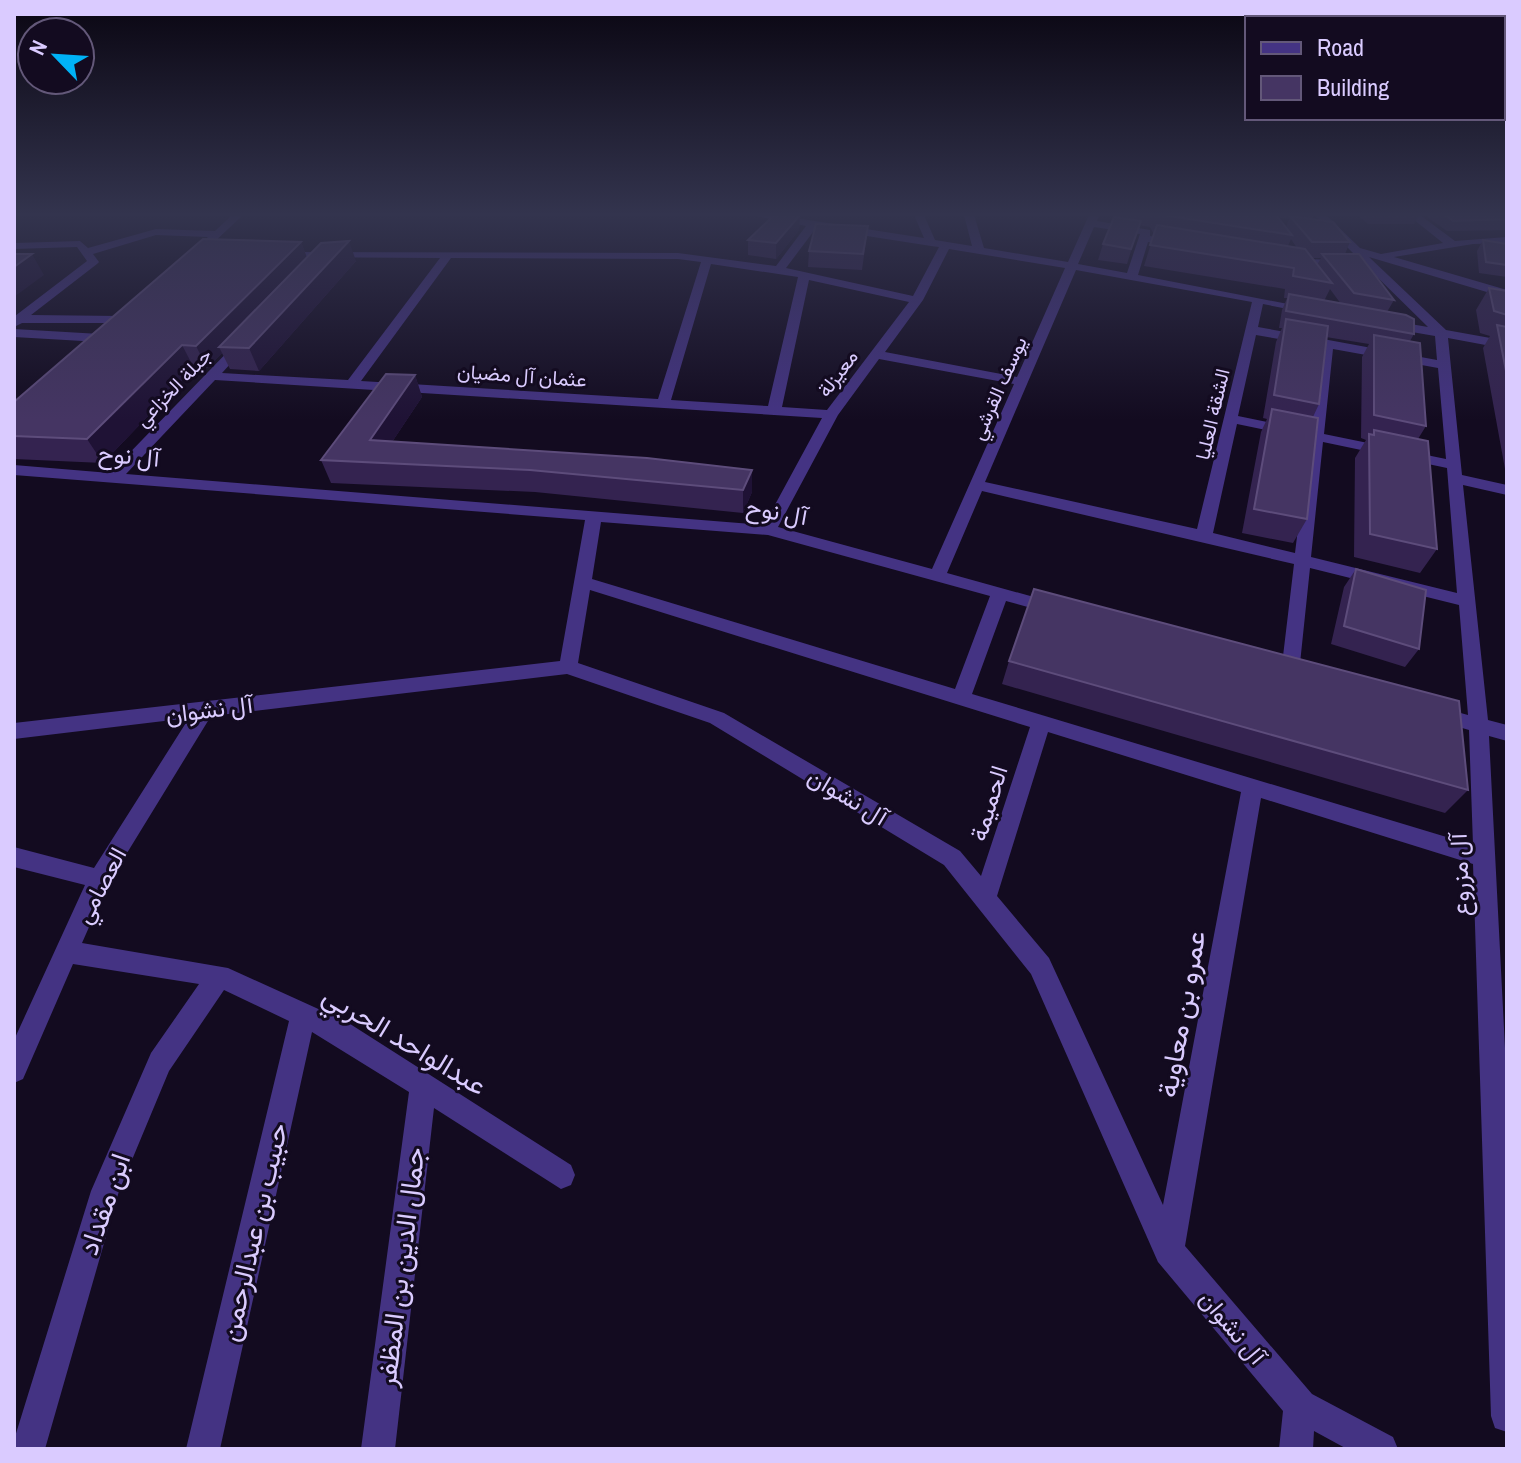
<svg xmlns="http://www.w3.org/2000/svg" width="1521" height="1463" font-family="'Archivo Narrow',Vazirmatn,sans-serif">
	<style>
		.lines { fill: none; stroke-linecap: round; stroke-linejoin: round }
		.minor { fill: #443383; fill-rule: evenodd }
		.wall { fill: #342350; fill-rule: evenodd }
		.shaded-wall { fill: #1f1235 }
		.building { fill: #453563; stroke: #5d4c7b; stroke-width: 2 }
		.labels { text-anchor: middle; dominant-baseline: central; stroke-width: 6; stroke-linejoin: round; paint-order: stroke }
		.far-street-label { font-size: 20px; fill: #dacbff; stroke: #130b20 }
		.street-label { font-size: 24px; fill: #dacbff; stroke: #130b20 }
		.near-street-label { font-size: 28px; fill: #dacbff; stroke: #130b20 }
	</style>
	<rect width="100%" height="100%" fill="#130b20"/>
	<g class="lines">
		<path class="minor" d="M 232,215 L 243,215 L 195,260 L 185,258 L 208,237 L 156,235 L 93,254 L 99,262 L 97,264 L 31,315 L 120,316 L 126,320 L 124,323 L 22,323 L 14,327 L 15,316 L 87,261 L 77,247 L 14,249 L 14,243 L 80,241 L 88,248 L 156,229 L 215,231 Z
			M 751,215 L 776,215 L 924,238 L 914,215 L 924,215 L 935,240 L 972,246 L 964,215 L 974,215 L 984,248 L 1068,262 L 1089,215 L 1099,215 L 1097,221 L 1150,230 L 1150,236 L 1184,244 L 1179,247 L 1148,242 L 1138,275 L 1314,309 L 1308,313 L 1263,304 L 1258,327 L 1437,360 L 1435,336 L 1383,327 L 1381,324 L 1387,320 L 1428,327 L 1367,267 L 1290,265 L 1284,262 L 1290,259 L 1360,260 L 1315,215 L 1326,215 L 1360,248 L 1381,254 L 1443,243 L 1408,215 L 1420,215 L 1455,241 L 1507,237 L 1507,243 L 1473,244 L 1394,257 L 1507,290 L 1507,298 L 1369,257 L 1446,330 L 1507,341 L 1507,349 L 1448,338 L 1462,475 L 1507,485 L 1507,495 L 1463,485 L 1488,720 L 1507,725 L 1507,741 L 1489,736 L 1507,1087 L 1507,1432 L 1495,1428 L 1491,1416 L 1473,864 L 1261,798 L 1185,1246 L 1312,1394 L 1393,1437 L 1398,1449 L 1347,1449 L 1314,1431 L 1313,1449 L 1279,1449 L 1283,1411 L 1158,1262 L 1031,974 L 944,865 L 710,723 L 567,674 L 211,716 L 108,884 L 82,943 L 228,968 L 347,1022 L 571,1165 L 575,1175 L 571,1185 L 561,1189 L 434,1108 L 395,1449 L 361,1449 L 409,1092 L 312,1032 L 220,1449 L 186,1449 L 289,1021 L 224,990 L 169,1071 L 119,1191 L 45,1449 L 14,1449 L 14,1440 L 91,1191 L 151,1053 L 199,984 L 73,964 L 23,1079 L 14,1083 L 14,1040 L 85,885 L 14,867 L 14,847 L 94,868 L 189,718 L 14,739 L 14,723 L 560,661 L 585,520 L 14,475 L 14,465 L 110,473 L 240,339 L 250,342 L 222,373 L 348,380 L 440,258 L 279,257 L 275,256 L 275,252 L 678,253 L 776,266 L 806,226 ZM 1094,227 L 1140,234 L 1127,273 L 1078,264 ZM 816,228 L 931,246 L 939,247 L 913,296 L 786,268 ZM 949,249 L 1065,268 L 1017,377 L 885,352 L 923,300 ZM 451,258 L 678,259 L 701,262 L 658,399 L 361,381 ZM 711,264 L 798,277 L 768,406 L 671,400 ZM 1076,270 L 1252,302 L 1197,529 L 985,482 ZM 809,280 L 909,302 L 827,410 L 782,407 ZM 1256,335 L 1320,346 L 1310,431 L 1238,416 ZM 1333,349 L 1438,368 L 1446,459 L 1324,434 ZM 879,359 L 1014,384 L 932,569 L 778,527 L 838,415 ZM 215,380 L 774,415 L 822,418 L 764,525 L 126,474 ZM 1237,424 L 1309,439 L 1295,553 L 1213,533 ZM 1323,442 L 1447,468 L 1457,593 L 1311,557 ZM 982,491 L 1294,564 L 1281,673 L 1290,680 L 1299,673 L 1310,568 L 1459,605 L 1468,715 L 1435,706 L 1428,708 L 1425,713 L 1428,718 L 1469,730 L 1473,845 L 972,694 L 1006,601 L 1053,614 L 1062,608 L 1059,604 L 947,573 ZM 601,522 L 768,535 L 990,596 L 955,689 L 592,579 ZM 590,590 L 1030,727 L 981,876 L 960,851 L 724,713 L 578,663 ZM 1048,732 L 1241,792 L 1163,1205 L 1049,958 L 997,896 Z
			M 14,329 L 100,334 L 106,338 L 100,342 L 14,337 Z"/>
	</g>
	<path class="wall" d="M 800,215 L 799,230 L 776,259 L 748,255 L 748,240 Z
		M 1118,215 L 1314,215 L 1312,219 L 1350,242 L 1345,254 L 1394,300 L 1387,312 L 1414,334 L 1410,341 L 1426,426 L 1418,439 L 1437,549 L 1420,573 L 1354,557 L 1355,458 L 1366,440 L 1361,438 L 1362,357 L 1369,344 L 1326,337 L 1319,404 L 1313,417 L 1307,519 L 1293,543 L 1242,533 L 1261,432 L 1267,419 L 1263,418 L 1276,342 L 1282,328 L 1279,328 L 1282,310 L 1287,298 L 1284,298 L 1285,289 L 1144,266 L 1154,234 L 1150,227 L 1139,225 L 1127,264 L 1098,260 L 1103,244 ZM 1278,217 L 1289,219 L 1286,227 ZM 1291,239 L 1297,248 L 1288,246 ZM 1312,258 L 1321,258 L 1317,265 ZM 1330,289 L 1341,304 L 1324,301 Z
		M 1358,215 L 1419,215 L 1414,224 L 1368,224 Z
		M 1424,215 L 1507,215 L 1507,230 L 1447,231 Z
		M 868,226 L 862,270 L 808,267 L 809,251 Z
		M 1483,240 L 1507,244 L 1507,277 L 1479,273 L 1477,251 Z
		M 301,242 L 307,258 L 356,261 L 259,371 L 230,369 L 222,353 L 207,368 L 194,368 L 103,463 L 14,459 L 14,402 Z
		M 1489,288 L 1507,291 L 1507,480 L 1483,348 L 1490,336 L 1480,333 L 1476,310 Z
		M 415,375 L 422,397 L 392,442 L 752,470 L 752,492 L 743,513 L 535,492 L 331,483 L 321,460 Z
		M 1356,569 L 1419,649 L 1405,667 L 1331,644 L 1344,587 Z
		M 1009,661 L 1468,790 L 1445,813 L 1002,684 Z"/>
	<path class="shaded-wall" d="M 800,215 L 799,230 L 776,259 L 776,243 Z
		M 349,241 L 356,261 L 259,371 L 249,348 Z
		M 301,242 L 309,263 L 219,347 L 222,353 L 207,368 L 196,346 Z
		M 32,254 L 44,275 L 14,297 L 14,267 Z
		M 182,345 L 194,368 L 103,463 L 87,439 Z
		M 415,375 L 422,397 L 378,463 L 370,440 Z
		M 752,470 L 752,492 L 743,513 L 743,490 Z"/>
	<path class="building" d="M 774,215 L 800,215 L 776,243 L 748,240 Z
		M 1163,215 L 1276,215 L 1292,235 Z
		M 1445,215 L 1507,215 L 1507,219 L 1453,221 Z
		M 1290,216 L 1333,222 L 1350,242 L 1312,242 Z
		M 1114,217 L 1141,221 L 1131,249 L 1103,244 Z
		M 816,224 L 868,226 L 863,254 L 809,251 Z
		M 1157,225 L 1305,249 L 1332,283 L 1293,276 L 1294,268 L 1150,245 Z
		M 203,239 L 301,242 L 196,346 L 182,345 L 87,439 L 14,436 L 14,402 Z
		M 1483,240 L 1507,244 L 1507,265 L 1486,262 Z
		M 349,241 L 249,348 L 219,347 L 321,243 Z
		M 14,254 L 32,254 L 14,267 Z
		M 1322,254 L 1359,254 L 1394,300 L 1354,293 Z
		M 1489,288 L 1507,291 L 1507,315 L 1494,311 Z
		M 1289,294 L 1406,315 L 1414,319 L 1414,334 L 1286,311 Z
		M 1286,319 L 1328,326 L 1319,404 L 1274,395 Z
		M 1497,325 L 1507,327 L 1507,376 Z
		M 1374,335 L 1420,343 L 1426,426 L 1374,415 Z
		M 386,374 L 415,375 L 370,440 L 647,458 L 752,470 L 743,490 L 530,470 L 321,460 Z
		M 1272,409 L 1318,418 L 1307,519 L 1254,509 Z
		M 1374,430 L 1428,441 L 1437,549 L 1370,534 L 1369,434 L 1374,435 Z
		M 1356,569 L 1426,590 L 1419,649 L 1344,626 Z
		M 1034,589 L 1459,701 L 1468,790 L 1009,661 Z"/>
	<linearGradient id="sky" x2="0" y2="1"><stop stop-color="#0a0612"/><stop offset="0.51" stop-color="#33344e"/><stop offset="1" stop-color="#33344e" stop-opacity="0"/></linearGradient>
	<rect width="1521" height="420" fill="url(#sky)"/>
	<g class="labels">
		<g class="far-street-label">
			<text transform="translate(837 373) rotate(-53)">معيزلة</text>
			<text transform="translate(522 375) rotate(4)">عثمان آل مضيان</text>
			<text transform="translate(173 387) rotate(-46)">جبلة الخزاعي</text>
			<text transform="translate(998 388) rotate(-66)">يوسف القرشي</text>
			<text transform="translate(1212 414) rotate(-77)">الشقة العليا</text>
		</g>
		<g class="street-label">
			<text transform="translate(129 455) rotate(5)">آل نوح</text>
			<text transform="translate(777 511) rotate(10)">آل نوح</text>
			<text transform="translate(209 709) rotate(-7)">آل نشوان</text>
			<text transform="translate(848 796) rotate(31)">آل نشوان</text>
			<text transform="translate(988 803) rotate(-73)">الحميمة</text>
			<text transform="translate(1459 875) rotate(-92)">آل مزروع</text>
			<text transform="translate(100 885) rotate(-62)">العصامي</text>
			<text transform="translate(1233 1327) rotate(50)">آل نشوان</text>
		</g>
		<g class="near-street-label">
			<text transform="translate(1181 1014) rotate(-80)">عمرو بن معاوية</text>
			<text transform="translate(405 1040) rotate(31)">عبدالواحد الحربي</text>
			<text transform="translate(104 1204) rotate(-71)">ابن مقداد</text>
			<text transform="translate(253 1232) rotate(-77)">حبيب بن عبدالرحمن</text>
			<text transform="translate(400 1267) rotate(-83)">جمال الدين بن المظفر</text>
		</g>
	</g>
	<rect width="1521" height="1463" fill="none" stroke="#dacbff" stroke-width="32"/>
	<rect x="1245" y="16" width="260" height="104" fill="#130b20" stroke="#635879" stroke-width="2"/>
	<rect x="1261" y="42" width="40" height="12" fill="#443383" stroke="#635879" stroke-width="2"/>
	<text x="1317" y="56" font-size="24" fill="#dacbff">Road</text>
	<rect x="1261" y="76" width="40" height="24" fill="#453563" stroke="#635879" stroke-width="2"/>
	<text x="1317" y="96" font-size="24" fill="#dacbff">Building</text>
	<g transform="translate(56 56) rotate(295)"><circle r="38" fill="#130b20" stroke="#635879" stroke-width="2"/>
	<path d="M0-6L14 30L0 20L-14 30Z" fill="#00b2f6"/>
	<text y="-12" font-size="22" font-weight="bold" text-anchor="middle" fill="#dacbff">N</text>
	</g>
</svg>
